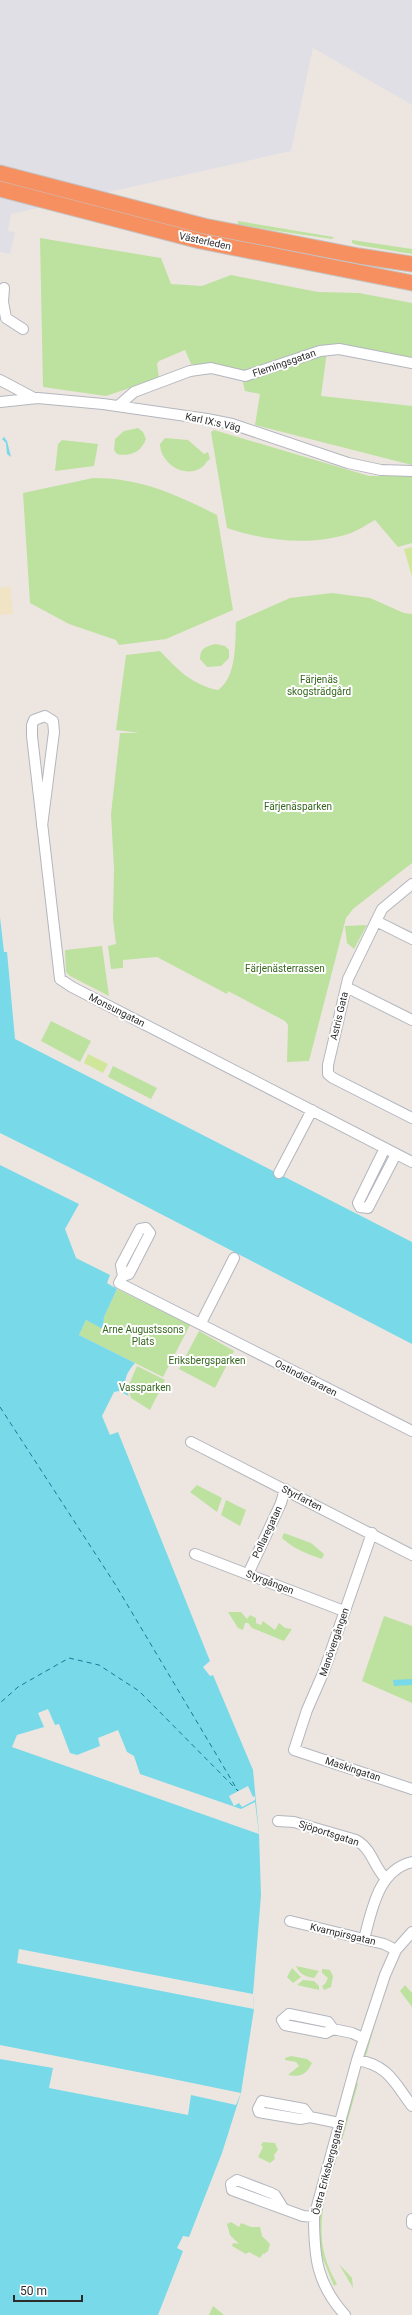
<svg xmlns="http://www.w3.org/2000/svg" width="412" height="2315" font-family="Roboto,sans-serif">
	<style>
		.industrial { fill: #e1dfe6 }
		.green { fill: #bde19f }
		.sand { fill: #f0e4c5 }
		.pitch { fill: #d0e79b }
		.water { fill: #78d9e9 }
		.pier { fill: #ede6e0 }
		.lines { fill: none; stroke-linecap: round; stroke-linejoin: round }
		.ferry { stroke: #147b99; stroke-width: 1; stroke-dasharray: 5 4; stroke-linecap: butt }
		.minor-casing { stroke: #b3b6bf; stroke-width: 12 }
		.highway-casing { stroke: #c4c4c4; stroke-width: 17 }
		.minor { stroke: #fff; stroke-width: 10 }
		.highway { stroke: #f79061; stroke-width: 15 }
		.labels { text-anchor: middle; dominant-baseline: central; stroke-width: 4; stroke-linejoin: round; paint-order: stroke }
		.street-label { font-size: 10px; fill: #2c2c2c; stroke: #fff }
		.park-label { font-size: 10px; fill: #36671e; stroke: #fff }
	</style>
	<rect width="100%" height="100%" fill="#ede6e0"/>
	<path class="industrial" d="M 0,0 L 412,0 L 412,105 L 313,48 L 291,151 L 11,214 L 8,231 L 15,232 L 10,254 L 0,252 Z"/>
	<path class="green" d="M 238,221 L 333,237 L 334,237 L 332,239 L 238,225 Z
		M 40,238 L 161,258 L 171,284 L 202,286 L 231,275 L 318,292 L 359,293 L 412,303 L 412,360 L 328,344 L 321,396 L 412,406 L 412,465 L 255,425 L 260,394 L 245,391 L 240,370 L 191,364 L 185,350 L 159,361 L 157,364 L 159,378 L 106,396 L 43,387 Z
		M 352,240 L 412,249 L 412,254 L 357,245 L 352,243 Z
		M 138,428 L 143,432 L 146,439 C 141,452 131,457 117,454 L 114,450 L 115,439 L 124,431 Z
		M 214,430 L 369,476 L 412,476 L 412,543 L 398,547 L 375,520 C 367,524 358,531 348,534 C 309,546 265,541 227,528 L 211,432 Z
		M 165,438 L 188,440 L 204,454 L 208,452 L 210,459 C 206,461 205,466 201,468 C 183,479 160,462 160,444 Z
		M 62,440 L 98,444 L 94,466 L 55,471 L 58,444 Z
		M 93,478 C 141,478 175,494 217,515 L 233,610 L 166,639 L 119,645 L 116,640 L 69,624 L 30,603 L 23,493 Z
		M 332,593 L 370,598 L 404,613 L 412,614 L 412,863 L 353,909 L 346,918 L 309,1061 L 287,1062 L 288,1025 L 285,1021 L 228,991 L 227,994 L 157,957 L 123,960 L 123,968 L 111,969 L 108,946 L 116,944 L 113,919 L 114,869 L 111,814 L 120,733 L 139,733 L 116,730 L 126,655 L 160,651 C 177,669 192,685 218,690 C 237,677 235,643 236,622 L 290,598 Z
		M 216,644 L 225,646 L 229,650 L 229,658 L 221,666 L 207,667 L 200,659 C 200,648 206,646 216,644 Z
		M 367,925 L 354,949 L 347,943 L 345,926 Z
		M 102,946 L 109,996 L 70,976 L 66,972 L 65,950 Z
		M 51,1021 L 91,1041 L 80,1062 L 41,1041 Z
		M 113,1066 L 157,1088 L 151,1099 L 108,1077 Z
		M 117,1289 L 190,1325 L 163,1377 L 79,1335 L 86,1320 L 103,1328 L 104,1317 Z
		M 199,1331 L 234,1351 L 215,1388 L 179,1369 Z
		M 137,1366 L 165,1380 L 150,1410 L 131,1398 L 128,1387 Z
		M 197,1485 L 222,1498 L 217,1512 L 190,1492 Z
		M 226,1500 L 246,1510 L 240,1526 L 221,1515 Z
		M 284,1533 L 311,1543 L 324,1554 L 322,1559 C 307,1554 294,1549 282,1538 Z
		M 228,1612 L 241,1612 L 247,1619 L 250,1615 L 256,1618 L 256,1623 L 261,1625 L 263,1621 L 275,1630 L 279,1623 L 285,1628 L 292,1629 L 284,1641 L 252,1628 L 248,1623 L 245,1623 L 243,1630 L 238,1628 Z
		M 384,1616 L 412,1626 L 412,1703 L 362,1681 Z
		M 296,1966 L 319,1971 L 314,1978 C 306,1977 299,1974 296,1966 Z
		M 292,1968 L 301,1977 L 293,1983 L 287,1977 Z
		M 322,1969 L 330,1970 L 333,1976 L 331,1987 L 324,1990 L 322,1986 L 325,1984 L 328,1978 L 322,1973 Z
		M 303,1980 L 314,1981 L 319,1986 L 319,1990 L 297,1985 Z
		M 405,1985 L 412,1993 L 412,2007 L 400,1991 Z
		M 384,1992 L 366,2056 L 363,2053 Z
		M 291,2056 L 307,2059 L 312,2063 C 306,2075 301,2077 288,2075 L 299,2066 L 296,2062 L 285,2060 L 285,2058 Z
		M 356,2082 L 358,2084 L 337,2158 L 334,2159 Z
		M 263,2142 L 275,2143 L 278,2150 L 274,2155 L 275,2159 L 270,2163 L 258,2157 L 263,2147 L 261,2145 Z
		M 331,2166 L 333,2167 C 321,2210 313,2243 337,2284 L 334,2286 L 321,2254 L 317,2224 Z
		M 231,2222 L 239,2227 L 241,2223 L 251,2227 L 260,2227 L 262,2236 L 270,2244 L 268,2251 L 264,2254 L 262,2252 L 263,2254 L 260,2258 L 249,2252 L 246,2254 L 232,2246 L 233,2243 L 239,2244 L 230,2235 L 227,2224 Z
		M 339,2264 L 352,2278 L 353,2288 Z
		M 213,2306 L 224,2315 L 209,2315 Z"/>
	<path class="sand" d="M 10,586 L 13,614 L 0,615 L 0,588 Z"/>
	<path class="pitch" d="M 412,547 L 412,577 L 404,549 Z
		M 88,1054 L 108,1064 L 103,1073 L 84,1063 Z"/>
	<path class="water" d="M 4,437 L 7,441 L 11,457 L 7,454 L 6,443 L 2,439 Z
		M 0,917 L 4,952 L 7,952 L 15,1039 L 412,1242 L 412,1344 L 99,1182 L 0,1133 Z
		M 0,1165 L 79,1204 L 65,1229 L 76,1258 L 110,1275 L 107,1283 L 117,1289 L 104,1317 L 103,1329 L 86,1320 L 79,1335 L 135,1363 C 125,1374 122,1384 129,1396 L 119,1391 L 114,1392 L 102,1416 L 110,1435 L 118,1432 L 210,1661 L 203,1667 L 210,1676 L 213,1675 L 253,1770 L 259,1834 L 261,1895 L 253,1994 L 254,2009 L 241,2093 L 222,2153 L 189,2237 L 183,2236 L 177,2248 L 183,2251 L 158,2315 L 0,2315 Z
		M 412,1679 L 412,1685 L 394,1686 L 393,1680 Z"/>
	<path class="pier" d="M 48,1709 L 55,1725 L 59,1724 L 70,1753 L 77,1755 L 100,1746 L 98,1738 L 118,1730 L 127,1752 L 134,1756 L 140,1774 L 241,1809 L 255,1802 L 259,1834 L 12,1747 L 17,1735 L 44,1727 L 38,1713 Z
		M 248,1786 L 253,1797 L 255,1796 L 255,1800 L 242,1807 L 239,1803 L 234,1806 L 229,1796 Z
		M 19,1949 L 253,1994 L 254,2009 L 17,1963 Z
		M 0,2045 L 163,2077 L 241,2093 L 236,2105 L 191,2095 L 188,2115 L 49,2088 L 53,2068 L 0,2059 Z"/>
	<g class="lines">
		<path class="ferry" d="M 0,1407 L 115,1584 L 238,1791 L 139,1691 L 99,1665 L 69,1658 L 18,1687 L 0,1703"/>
		<g class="minor-casing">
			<path id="minor" d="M 4,288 L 3,302 L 6,318 L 23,329
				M 0,380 L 34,398
				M 0,402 L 38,398 L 103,404 L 207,419 L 232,424 L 348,463 L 381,470 L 412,471
				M 118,406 L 134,392 L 190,371 L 211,368 L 245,376 L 320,351 L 339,349 L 412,363
				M 42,826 L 54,732 L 53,721 L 45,716 L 34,720 L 32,725 L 32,736 L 60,979 L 72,987 L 412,1162
				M 412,884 L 382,909 L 348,979 L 328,1065 L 328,1074 L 333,1078 L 412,1118
				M 376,921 L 412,939
				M 346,987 L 412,1020
				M 385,1148 L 358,1203 L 360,1207 L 368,1208 L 396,1154
				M 279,1173 L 312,1110
				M 123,1276 L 129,1274 L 150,1233 L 146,1228 L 140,1229 L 121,1265 L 123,1276 L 119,1283 L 412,1431
				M 201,1323 L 234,1258
				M 191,1442 L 412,1555
				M 372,1533 L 324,1671 L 307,1710 L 294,1750 L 412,1789
				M 195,1554 L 344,1611
				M 248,1574 L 281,1503 L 285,1489
				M 278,1821 L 294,1822 L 356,1840 C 372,1849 373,1865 385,1878
				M 290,1921 L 384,1944 L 396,1950
				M 364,1939 C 372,1910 378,1870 412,1862
				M 333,2029 L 328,2022 L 289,2014 L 282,2020 L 285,2025 L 326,2033 L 333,2029 L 352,2033 L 363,2038
				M 357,2060 C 388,2065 394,2082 412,2106
				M 310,2117 L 304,2109 L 266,2102 L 262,2101 L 258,2109 L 259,2112 L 264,2113 L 300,2119 L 310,2117 L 339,2123
				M 283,2208 L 275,2195 L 271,2193 L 237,2180 L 231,2184 L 232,2190 L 303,2216 L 314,2217
				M 412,2219 L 412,2224
				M 345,2315 C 317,2284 314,2258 314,2217 L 357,2060 L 385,1975 L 396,1950 L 412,1932"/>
		</g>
		<g class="highway-casing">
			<path id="highway" d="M 0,173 L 204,226 L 359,256 L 412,264
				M 0,189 L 200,241 L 412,283"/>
		</g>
		<use href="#minor" class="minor"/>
		<use href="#highway" class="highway"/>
	</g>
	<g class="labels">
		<g class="street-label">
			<text transform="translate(205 241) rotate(12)">Västerleden</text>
			<text transform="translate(284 363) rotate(-19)">Flemingsgatan</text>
			<text transform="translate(213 422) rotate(12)">Karl IX:s Väg</text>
			<text transform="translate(117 1010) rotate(27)">Monsungatan</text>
			<text transform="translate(339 1016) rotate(-77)">Astris Gata</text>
			<text transform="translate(306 1378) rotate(27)">Ostindiefararen</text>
			<text transform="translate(302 1498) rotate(27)">Styrfarten</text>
			<text transform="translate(267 1532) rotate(-65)">Pollaregatan</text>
			<text transform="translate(270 1582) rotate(21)">Styrgången</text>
			<text transform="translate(334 1642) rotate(-71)">Manövergången</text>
			<text transform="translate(353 1769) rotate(18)">Maskingatan</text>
			<text transform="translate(329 1833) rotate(18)">Sjöportsgatan</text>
			<text transform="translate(343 1934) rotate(13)">Kvarnpirsgatan</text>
			<text transform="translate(328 2167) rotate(-75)">Östra Eriksbergsgatan</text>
		</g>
		<g class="park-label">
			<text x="319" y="679">Färjenäs<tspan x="319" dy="12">skogsträdgård</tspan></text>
			<text x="298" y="806">Färjenäsparken</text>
			<text x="285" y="968">Färjenästerrassen</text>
			<text x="143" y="1329">Arne Augustssons<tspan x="143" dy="12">Plats</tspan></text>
			<text x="207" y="1360">Eriksbergsparken</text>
			<text x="145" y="1387">Vassparken</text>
		</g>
	</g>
	<path d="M14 2295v6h68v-6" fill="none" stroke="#2c2c2c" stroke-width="2"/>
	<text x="20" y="2295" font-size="12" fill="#2c2c2c" stroke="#ffffff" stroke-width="3" paint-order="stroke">50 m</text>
</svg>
